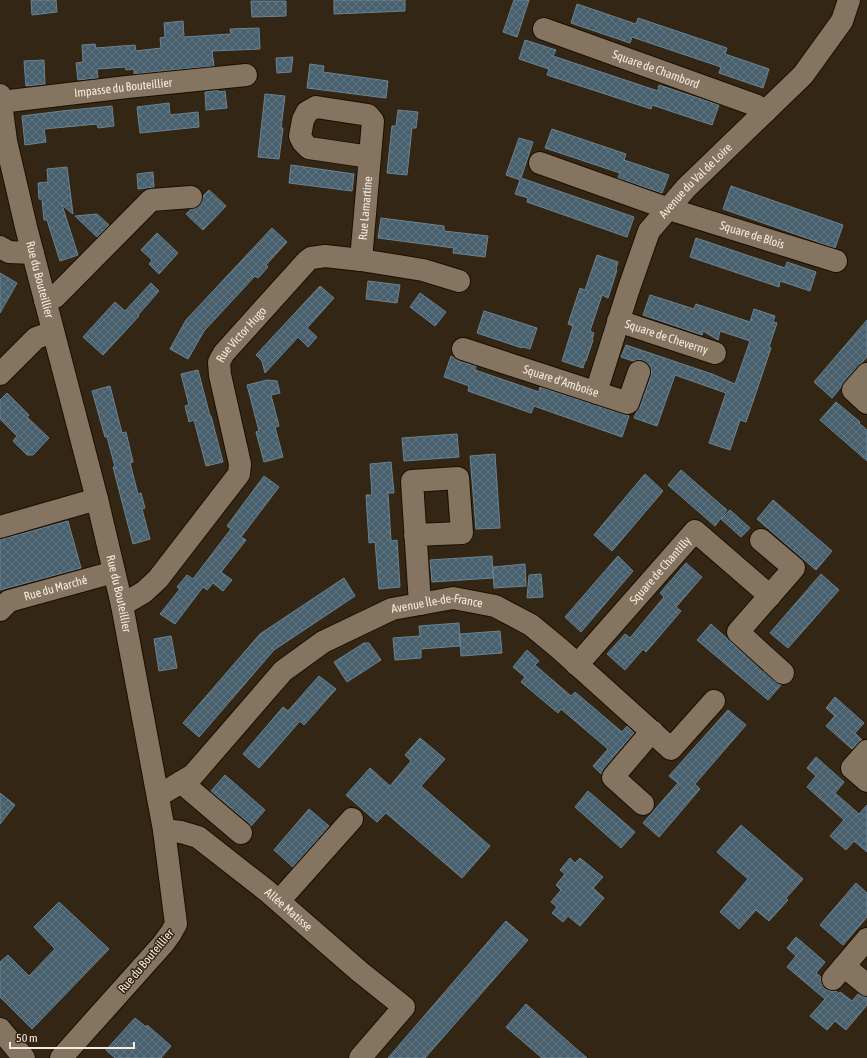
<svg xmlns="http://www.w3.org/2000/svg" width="867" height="1058" font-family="'Asap Condensed',sans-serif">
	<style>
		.building { fill: url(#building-cross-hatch); stroke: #6a8392 }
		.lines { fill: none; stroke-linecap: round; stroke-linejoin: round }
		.minor-casing { stroke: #1b0f01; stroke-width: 24 }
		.minor { stroke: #847460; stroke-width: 22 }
		.labels { text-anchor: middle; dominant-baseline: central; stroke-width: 3; stroke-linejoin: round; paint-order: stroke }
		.street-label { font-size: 12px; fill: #f5ece0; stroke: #342614 }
	</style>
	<defs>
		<pattern id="building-cross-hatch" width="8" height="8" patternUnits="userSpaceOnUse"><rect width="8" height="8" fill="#48606e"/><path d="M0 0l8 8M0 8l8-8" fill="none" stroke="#637782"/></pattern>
	</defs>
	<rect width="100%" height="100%" fill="#342614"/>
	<path class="building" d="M 31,0 L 56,0 L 57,12 L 32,15 Z
		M 334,0 L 405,0 L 405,11 L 334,14 Z
		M 514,0 L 529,0 L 517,37 L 503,32 Z
		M 251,1 L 286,1 L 286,16 L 252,17 Z
		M 577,4 L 636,24 L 638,18 L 727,48 L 725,54 L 769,69 L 763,88 L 719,73 L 721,67 L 632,37 L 630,43 L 571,23 Z
		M 183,21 L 184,37 L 231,34 L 230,29 L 259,28 L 260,49 L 212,51 L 214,66 L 134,74 L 134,69 L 126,70 L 125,67 L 97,69 L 98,78 L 78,80 L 76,63 L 83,62 L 82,45 L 95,44 L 96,48 L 135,45 L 136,51 L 161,48 L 160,38 L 165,37 L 164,23 Z
		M 525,40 L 556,50 L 553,56 L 658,91 L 659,85 L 719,105 L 712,125 L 652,105 L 651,109 L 547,75 L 549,69 L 519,59 Z
		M 293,57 L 291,72 L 277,73 L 276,58 Z
		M 44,60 L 45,84 L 26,86 L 24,61 Z
		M 310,64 L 324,66 L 323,72 L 388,81 L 386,98 L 307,88 Z
		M 218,90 L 218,92 L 225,91 L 227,108 L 206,110 L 205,92 Z
		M 265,94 L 285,96 L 281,128 L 283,128 L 279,159 L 258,157 Z
		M 169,103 L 170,115 L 198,112 L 199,127 L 140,133 L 137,107 Z
		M 112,106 L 114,126 L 98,128 L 97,124 L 44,129 L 46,142 L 25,145 L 22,116 L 62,111 Z
		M 398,110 L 418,112 L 416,128 L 412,128 L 407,175 L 387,173 L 392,126 L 396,126 Z
		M 552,129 L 626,154 L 624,160 L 669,175 L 662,193 L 618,178 L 620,173 L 545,148 Z
		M 519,138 L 533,142 L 521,178 L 634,217 L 627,237 L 527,202 L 528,198 L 515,194 L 520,180 L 506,175 Z
		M 291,165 L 354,174 L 352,191 L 289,183 Z
		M 67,167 L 73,214 L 62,205 L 78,255 L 60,261 L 47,220 L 44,220 L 42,199 L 39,199 L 38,183 L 48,182 L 47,169 Z
		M 153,172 L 154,187 L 138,189 L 137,174 Z
		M 731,186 L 843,225 L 835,248 L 723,209 Z
		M 209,190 L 226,206 L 203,230 L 186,214 L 190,210 L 198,207 L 202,202 L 203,196 Z
		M 97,214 L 109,225 L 97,237 L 75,216 Z
		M 381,218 L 444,226 L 444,231 L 488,236 L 485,257 L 453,253 L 454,248 L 378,238 Z
		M 272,228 L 287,242 L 266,265 L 268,267 L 258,278 L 255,276 L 204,331 L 188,359 L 170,349 L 186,320 Z
		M 157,233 L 178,253 L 159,274 L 149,264 L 152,260 L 141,250 Z
		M 696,238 L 785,268 L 787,262 L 816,272 L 810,291 L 780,281 L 779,287 L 690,257 Z
		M 597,255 L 618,262 L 616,269 L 617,270 L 608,298 L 602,295 L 590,331 L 594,333 L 592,340 L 593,340 L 586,361 L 585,361 L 583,368 L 562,361 L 573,326 L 568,324 L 580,288 L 585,290 Z
		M 0,273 L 17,283 L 0,313 Z
		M 368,281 L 400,285 L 397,303 L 366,299 Z
		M 151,283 L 159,291 L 138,315 L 139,316 L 103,355 L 83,337 L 115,302 L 125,311 Z
		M 320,286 L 334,298 L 307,328 L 317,337 L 308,347 L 298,337 L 265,373 L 262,361 L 256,355 Z
		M 420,293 L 446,312 L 435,326 L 410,307 Z
		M 650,295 L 694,309 L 696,304 L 750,322 L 754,309 L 775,316 L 773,322 L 777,323 L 769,347 L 771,348 L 761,378 L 746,422 L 740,420 L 730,450 L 709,443 L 726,393 L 675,375 L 657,426 L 634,418 L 636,413 L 640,407 L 651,376 L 651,367 L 648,364 L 643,360 L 637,360 L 633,361 L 621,357 L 626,345 L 712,374 L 735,384 L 750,341 L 720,331 L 718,340 L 703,331 L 702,335 L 643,315 Z
		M 484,311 L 537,328 L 530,349 L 523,347 L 522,348 L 477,333 Z
		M 867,320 L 867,357 L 844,382 L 841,387 L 832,398 L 814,382 Z
		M 451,356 L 459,361 L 476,366 L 475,370 L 539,392 L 540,387 L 629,416 L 622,437 L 534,406 L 531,413 L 468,391 L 469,386 L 444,377 Z
		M 198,370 L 210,416 L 211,416 L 223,462 L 206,466 L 194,420 L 189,422 L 185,406 L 189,405 L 181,374 Z
		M 267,380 L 277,381 L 280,393 L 271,395 L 279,426 L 275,427 L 283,457 L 264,462 L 256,432 L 259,431 L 247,385 Z
		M 110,386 L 122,433 L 126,432 L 133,462 L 130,463 L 138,494 L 141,493 L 145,508 L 142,509 L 150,539 L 133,544 L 113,467 L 115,467 L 107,437 L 105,437 L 92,391 Z
		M 7,393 L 29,415 L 27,417 L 49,438 L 33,455 L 27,455 L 13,441 L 17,436 L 0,419 L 0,400 Z
		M 836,402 L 860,422 L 859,423 L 867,430 L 867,461 L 820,420 Z
		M 457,434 L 459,457 L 404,461 L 402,438 Z
		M 495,454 L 500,528 L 476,529 L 470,456 Z
		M 391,462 L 394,493 L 388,493 L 391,541 L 397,540 L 400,587 L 379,589 L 375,542 L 369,543 L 366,495 L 372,495 L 370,464 Z
		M 681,470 L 727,510 L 715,526 L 668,485 Z
		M 645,474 L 663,491 L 612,551 L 594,535 Z
		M 264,476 L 279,487 L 241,537 L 246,540 L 221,572 L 232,580 L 223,591 L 213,583 L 207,590 L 203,587 L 175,624 L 160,614 L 180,589 L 177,587 L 187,575 L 193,579 L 231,529 L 227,526 Z
		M 773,500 L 832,551 L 816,570 L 757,519 Z
		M 730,510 L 750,528 L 741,537 L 721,519 Z
		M 68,521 L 81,568 L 0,590 L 0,539 L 3,539 Z
		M 492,556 L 493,578 L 432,582 L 430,560 Z
		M 618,556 L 633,571 L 581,632 L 565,617 Z
		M 686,563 L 702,577 L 676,607 L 681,611 L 646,652 L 643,649 L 625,670 L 607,654 L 625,634 L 630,638 L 664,597 L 660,593 Z
		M 525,564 L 526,586 L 494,588 L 493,567 Z
		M 541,574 L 543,597 L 527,598 L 529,575 Z
		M 821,574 L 839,590 L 788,648 L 770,633 Z
		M 344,578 L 355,596 L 274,650 L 199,737 L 183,723 L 260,634 Z
		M 459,623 L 460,646 L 421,649 L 421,658 L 395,660 L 393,638 L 420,636 L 419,626 Z
		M 711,624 L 775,682 L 781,685 L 768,700 L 697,640 Z
		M 500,631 L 502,653 L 461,656 L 460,634 Z
		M 171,636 L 177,668 L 159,671 L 154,639 Z
		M 364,643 L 369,643 L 381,660 L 347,682 L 334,662 Z
		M 527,650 L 539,661 L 535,665 L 571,696 L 575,692 L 622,732 L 627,726 L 634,733 L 603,769 L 601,774 L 593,766 L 608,749 L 561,709 L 558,713 L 521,682 L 525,677 L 513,667 Z
		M 319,676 L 336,689 L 304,725 L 300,721 L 259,768 L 243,754 L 283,707 L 288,711 Z
		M 835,697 L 864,723 L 855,733 L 862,740 L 858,743 L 852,749 L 826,726 L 835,716 L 826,708 Z
		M 728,710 L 746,725 L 695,784 L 700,789 L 659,837 L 643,823 L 678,783 L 669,776 Z
		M 420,738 L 445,759 L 421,786 L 490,846 L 462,878 L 386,813 L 377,822 L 346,795 L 370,768 L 390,786 L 411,761 L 405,755 Z
		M 816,757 L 844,782 L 835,793 L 859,814 L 867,805 L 867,852 L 854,841 L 846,850 L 830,836 L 844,820 L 807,787 L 816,776 L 807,768 Z
		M 225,775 L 265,810 L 251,826 L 249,823 L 211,791 Z
		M 588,791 L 635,832 L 621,848 L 575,807 Z
		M 0,793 L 15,805 L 0,824 Z
		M 309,809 L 329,826 L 293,867 L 274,850 Z
		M 741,825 L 803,879 L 786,898 L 788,900 L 769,921 L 756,910 L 739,929 L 720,912 L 748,879 L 717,852 Z
		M 570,858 L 575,863 L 580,858 L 603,877 L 593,888 L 604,898 L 580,926 L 568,916 L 563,922 L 552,913 L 557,907 L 551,902 L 561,890 L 556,885 L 565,874 L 560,870 Z
		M 856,883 L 867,893 L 867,917 L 843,945 L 820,925 Z
		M 59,902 L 109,949 L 32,1029 L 0,997 L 0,962 L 8,955 L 29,976 L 55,949 L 34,927 Z
		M 506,921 L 528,940 L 425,1058 L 388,1058 Z
		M 796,937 L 825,962 L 816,973 L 821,977 L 821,984 L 825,989 L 830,991 L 836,991 L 839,994 L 840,992 L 852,1001 L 858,994 L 867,998 L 867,1005 L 846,1030 L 835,1021 L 827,1030 L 810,1016 L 825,999 L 787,967 L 796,956 L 787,948 Z
		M 526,1004 L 573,1046 L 587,1058 L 542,1058 L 506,1027 Z
		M 135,1018 L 146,1027 L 147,1025 L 171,1046 L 161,1058 L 115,1058 L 106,1050 Z"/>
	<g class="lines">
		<g class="minor-casing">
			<g id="minor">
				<path id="s1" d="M 544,29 L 755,105 L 766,111"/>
				<path id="s2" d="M 0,95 L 6,141 L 26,227 L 97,499 L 122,605 L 164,830 L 176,924 L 171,933 L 163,944 L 61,1058"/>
				<path id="s3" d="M 0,102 L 127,87 L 246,75"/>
				<path id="s4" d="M 540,163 L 669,209 L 836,261"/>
				<path d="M 0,247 L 9,252 L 33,253"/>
				<path id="s5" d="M 361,260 L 373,121 L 368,115 L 316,107 L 307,112 L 303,120 L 300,136 L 303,142 L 309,148 L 370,157"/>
				<path d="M 45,300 L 55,297 L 151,200 L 191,197"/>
				<path id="s6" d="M 618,321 L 715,353"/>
				<path id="s7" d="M 463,349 L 628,403 L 639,372"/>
				<path d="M 0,374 L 36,338 L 53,332"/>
				<path d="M 867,374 L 853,390 L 867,403"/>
				<path id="s8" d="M 597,393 L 598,386 L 628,291 L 649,231 L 686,188 L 803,75 L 842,21 L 849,0"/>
				<path d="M 0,527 L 97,499"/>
				<path d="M 415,535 L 462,533 L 458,478 L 412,481 L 420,604"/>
				<path d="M 761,540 L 794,568 L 738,632 L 783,673"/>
				<path id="s9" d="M 122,605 L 144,592 L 158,579 L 239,474 L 240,464 L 220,375 L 219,362 L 224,353 L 307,261 L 311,258 L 325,256 L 361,260 L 423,270 L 459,281"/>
				<path id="s10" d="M 0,610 L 9,601 L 114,572"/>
				<path id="s11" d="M 577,665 L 695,531 L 770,596"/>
				<path d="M 867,751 L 852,768 L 867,781"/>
				<path d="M 181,782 L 241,833"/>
				<path id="s12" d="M 158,796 L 193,775 L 283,671 L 323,642 L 392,609 L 453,598 L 495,606 L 531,625 L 560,649 L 671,749 L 714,701"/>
				<path d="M 643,804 L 613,777 L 652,731"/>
				<path id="s13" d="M 164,830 L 181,832 L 198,837 L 267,891 L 359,971 L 404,1007 L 360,1058"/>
				<path d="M 279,901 L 352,819"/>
				<path d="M 844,966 L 867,985"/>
				<path d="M 833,979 L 867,939"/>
				<path d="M 0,1029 L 24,1058"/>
			</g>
		</g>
		<use href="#minor" class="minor"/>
	</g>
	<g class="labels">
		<g class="street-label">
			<text stroke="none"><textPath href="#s1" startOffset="119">Square de Chambord</textPath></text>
			<text stroke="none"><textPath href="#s3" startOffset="124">Impasse du Bouteillier</textPath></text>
			<text stroke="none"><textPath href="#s8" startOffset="239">Avenue du Val de Loire</textPath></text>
			<text stroke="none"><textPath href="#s5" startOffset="52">Rue Lamartine</textPath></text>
			<text stroke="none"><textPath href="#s4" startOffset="224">Square de Blois</textPath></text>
			<text stroke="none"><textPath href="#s2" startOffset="189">Rue du Bouteillier</textPath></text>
			<text stroke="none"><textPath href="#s9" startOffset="327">Rue Victor Hugo</textPath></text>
			<text stroke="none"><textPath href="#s6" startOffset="51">Square de Cheverny</textPath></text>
			<text stroke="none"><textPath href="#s7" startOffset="103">Square d'Amboise</textPath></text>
			<text stroke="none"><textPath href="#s11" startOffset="126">Square de Chantilly</textPath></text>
			<text stroke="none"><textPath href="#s10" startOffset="61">Rue du Marché</textPath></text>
			<text stroke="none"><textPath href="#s2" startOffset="513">Rue du Bouteillier</textPath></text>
			<text stroke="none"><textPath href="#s12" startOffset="350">Avenue Île-de-France</textPath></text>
			<text stroke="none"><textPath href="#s13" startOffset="151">Allée Matisse</textPath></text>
			<text transform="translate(146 961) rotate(-50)">Rue du Bouteillier</text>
		</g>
	</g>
	<path d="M10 1042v6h124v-6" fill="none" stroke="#f5ece0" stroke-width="2"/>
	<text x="16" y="1042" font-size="12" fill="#f5ece0" stroke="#342614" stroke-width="3" paint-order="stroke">50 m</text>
</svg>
